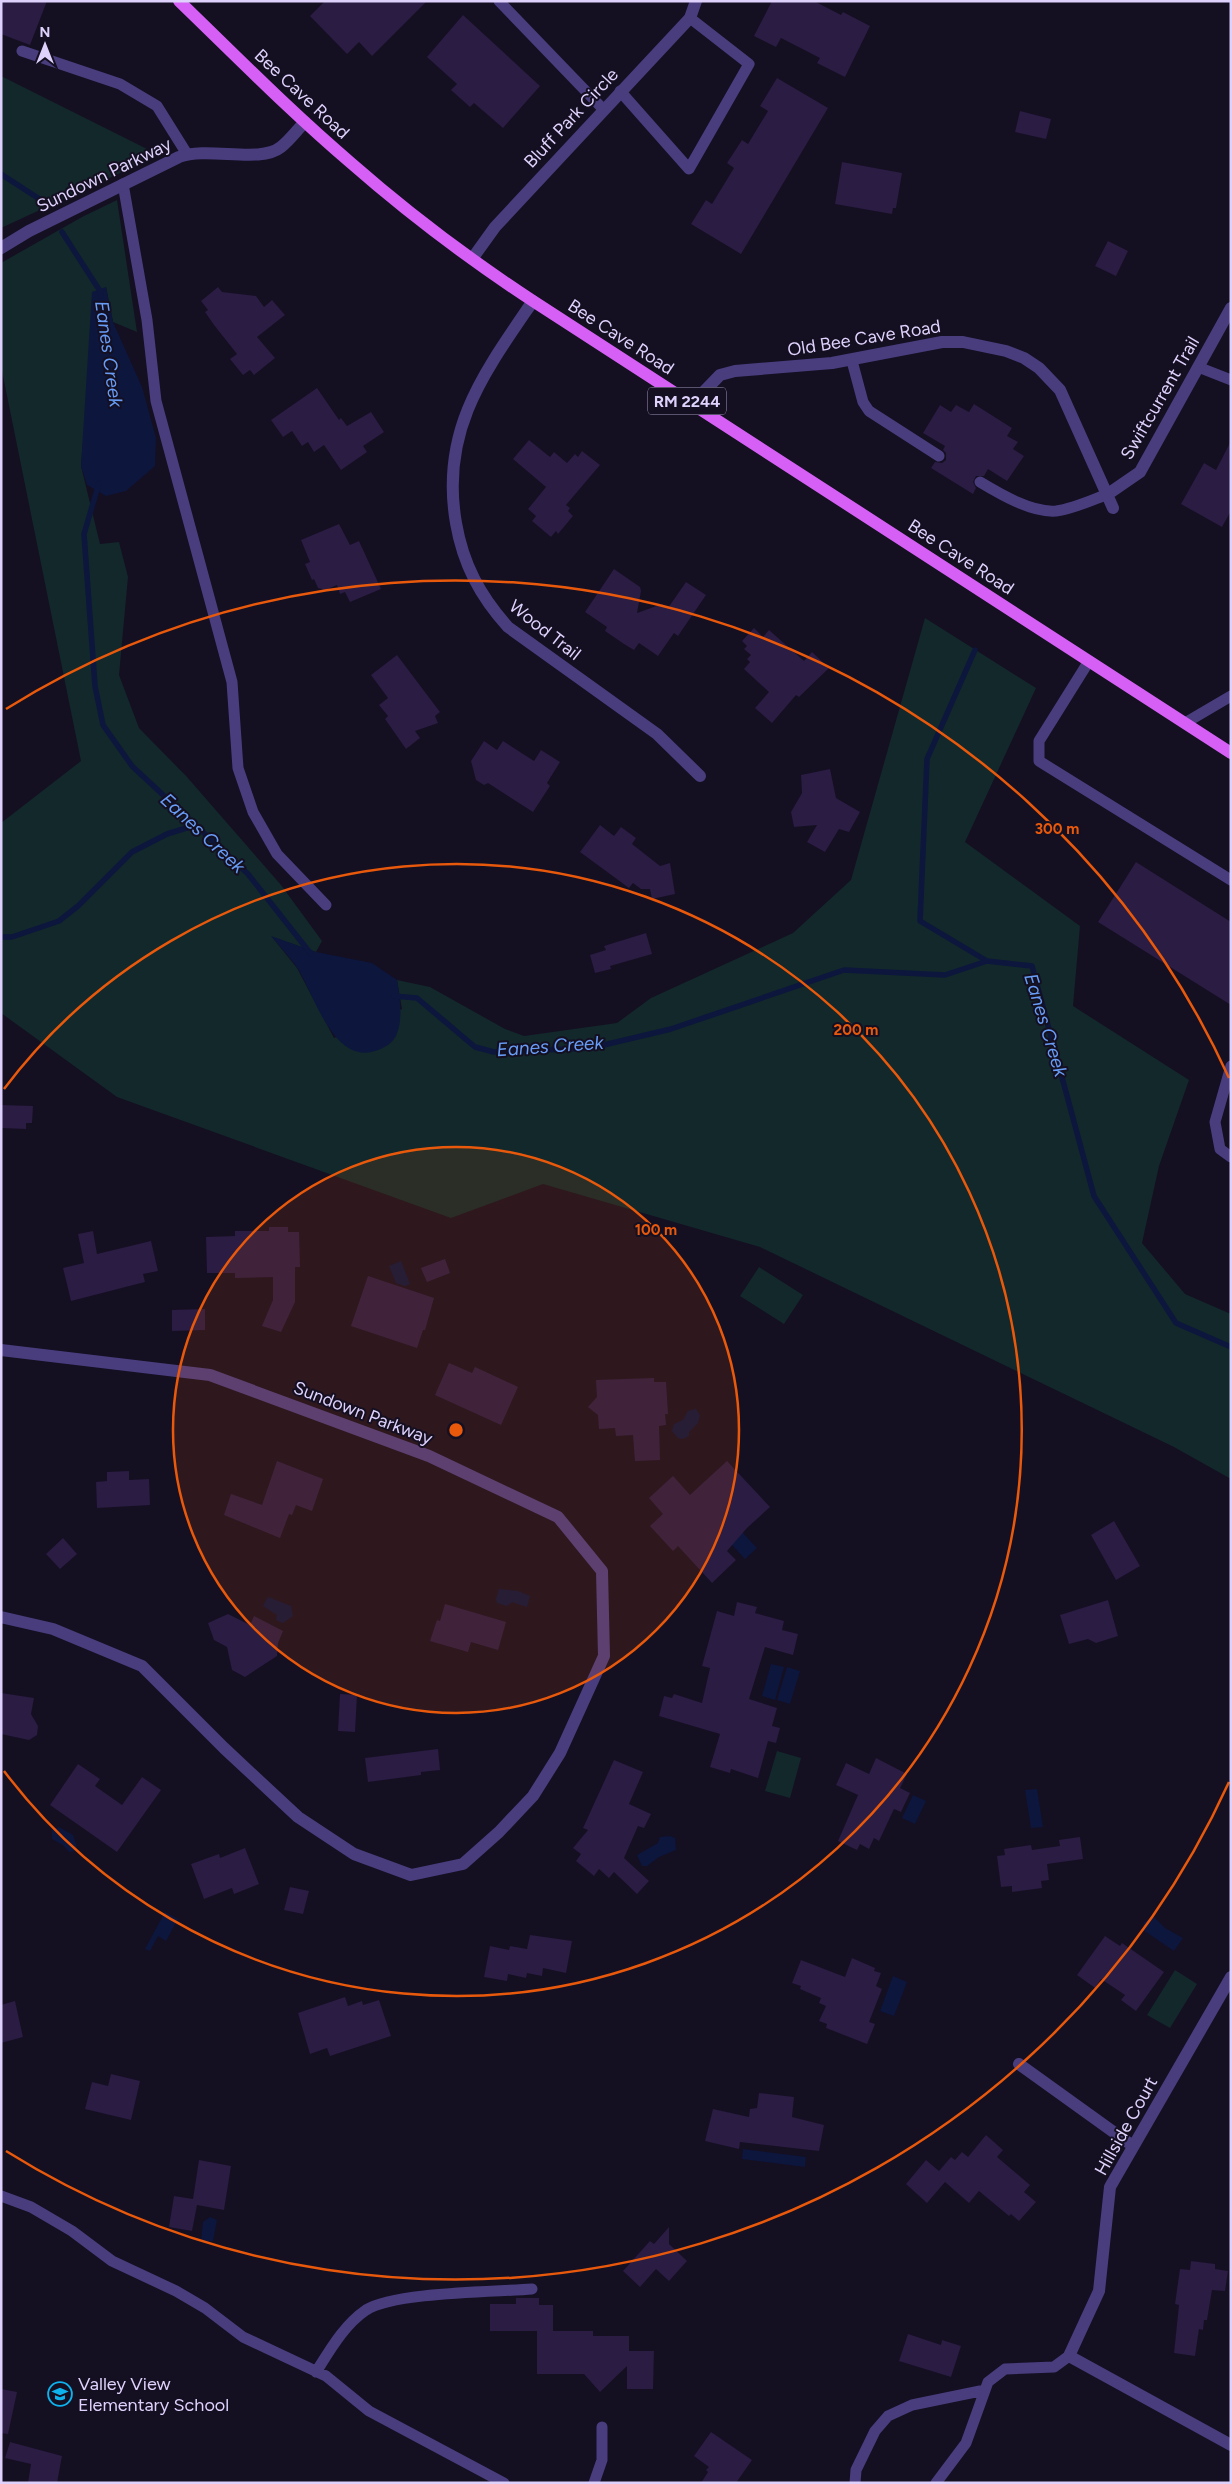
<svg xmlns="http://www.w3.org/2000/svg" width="1232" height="2484" font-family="Figtree,sans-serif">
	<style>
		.green { fill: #12282b }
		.water { fill: #0d163d }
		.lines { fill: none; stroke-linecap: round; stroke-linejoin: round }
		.stream { stroke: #0d163d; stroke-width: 5.5 }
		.building { fill: #2a1c42 }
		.service { stroke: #4a3d7e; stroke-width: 11 }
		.minor { stroke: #4a3d7e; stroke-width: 12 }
		.primary { stroke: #d660f6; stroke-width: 12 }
		.ring { fill: none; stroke: #e8590c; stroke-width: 2.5 }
		.labels { text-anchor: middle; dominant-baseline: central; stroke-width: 4; stroke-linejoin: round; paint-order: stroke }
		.shield { fill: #150f22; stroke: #a298bb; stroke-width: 1 }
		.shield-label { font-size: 16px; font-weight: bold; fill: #ded2fc }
		.street-label { font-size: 18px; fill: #ded2fc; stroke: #150f22 }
		.poi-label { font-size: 18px; fill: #ded2fc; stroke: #150f22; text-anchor: start }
		.water-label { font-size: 19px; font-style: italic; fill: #679df6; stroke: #150f22 }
		.centre { fill: #e8590c; stroke: #150f22; stroke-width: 2.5 }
		.ring-label { font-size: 15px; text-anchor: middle; font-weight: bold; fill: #e8590c; stroke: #150f22; stroke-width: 4; stroke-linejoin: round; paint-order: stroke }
	</style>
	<rect width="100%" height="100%" fill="#150f22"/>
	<path class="green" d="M 1,76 L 159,155 L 1,228 Z
		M 117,200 L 137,332 L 113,322 L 106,287 L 87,397 L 81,466 L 100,544 L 119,542 L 128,577 L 119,675 L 139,728 L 187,777 L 281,885 L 322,941 L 316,952 L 272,937 L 297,968 L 334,1038 L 402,1009 L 397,980 L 430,987 L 505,1029 L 524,1036 L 617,1023 L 651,998 L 793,933 L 851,880 L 925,618 L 1036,688 L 965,842 L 1080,926 L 1073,1006 L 1189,1080 L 1159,1166 L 1142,1243 L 1185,1294 L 1231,1314 L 1231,1479 L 1174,1447 L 760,1247 L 543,1184 L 451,1218 L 117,1097 L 1,1013 L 1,823 L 81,761 L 1,366 L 1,263 L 82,217 Z
		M 759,1267 L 803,1295 L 784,1324 L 740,1296 Z
		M 777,1751 L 801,1758 L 790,1798 L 765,1791 Z
		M 1175,1970 L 1197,1984 L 1170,2028 L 1147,2015 Z"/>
	<path class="water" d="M 106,287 L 113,322 L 142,387 L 156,438 L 155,466 L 126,491 L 106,496 L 87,485 L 81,466 L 92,292 Z
		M 271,936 L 316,952 L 372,963 L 397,980 C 400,998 406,1033 388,1045 C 337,1077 317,1000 298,969 C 290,957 280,947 271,936 Z
		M 401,1261 L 410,1284 L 405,1286 L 396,1283 L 389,1266 Z
		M 696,1409 L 700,1415 L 698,1423 L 689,1432 L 689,1436 L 683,1439 L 678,1438 L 672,1431 L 674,1424 L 683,1420 L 688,1411 Z
		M 729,1518 L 757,1548 L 745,1559 L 717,1529 Z
		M 499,1589 L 518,1591 L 530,1596 L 527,1607 L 512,1602 L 507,1606 L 497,1603 L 496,1599 Z
		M 268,1597 L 291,1606 L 293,1616 L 283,1623 L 276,1620 L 277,1615 L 263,1606 Z
		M 771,1664 L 784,1667 L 775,1700 L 762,1696 Z
		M 787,1667 L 800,1671 L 790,1704 L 777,1700 Z
		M 1037,1789 L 1043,1827 L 1031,1828 L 1025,1790 Z
		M 913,1795 L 926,1801 L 915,1824 L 902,1818 Z
		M 59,1827 L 73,1835 L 77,1847 L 75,1851 L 69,1852 L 63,1845 L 52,1839 L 52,1830 Z
		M 670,1836 L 675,1838 L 676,1850 L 659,1857 L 647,1866 L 642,1866 L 637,1855 L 658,1843 L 660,1837 Z
		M 165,1912 L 178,1919 L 166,1941 L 158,1936 L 150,1951 L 145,1949 Z
		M 1153,1916 L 1165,1928 L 1183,1938 L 1174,1951 L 1143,1930 L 1144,1922 Z
		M 893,1976 L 907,1982 L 894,2016 L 880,2011 Z
		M 743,2149 L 806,2157 L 805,2167 L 742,2159 Z
		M 210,2217 L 217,2220 L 213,2241 L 201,2241 L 203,2222 Z"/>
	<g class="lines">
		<path class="stream" d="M 1,174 L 41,200 L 44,206
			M 62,232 L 100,291 L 101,296
			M 99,483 L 84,534 L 95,686 L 103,725 L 132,766 L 248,874 L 311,954
			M 975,650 L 927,759 L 920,921 L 987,961
			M 1,937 L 12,937 L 59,921 L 78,906 L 132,852 L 167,834 L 196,825
			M 394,996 L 417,998 L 475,1047 L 494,1052 L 591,1048 L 671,1029 L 844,970 L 945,975 L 987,961 L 1032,966 L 1094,1196 L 1176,1323 L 1231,1347"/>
	</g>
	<path class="building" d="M 1,1 L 47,1 L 30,45 L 1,34 Z
		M 325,1 L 427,1 L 372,56 L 359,42 L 347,54 L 310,16 Z
		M 772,1 L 814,1 L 841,15 L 843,12 L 870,26 L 845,77 L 817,63 L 820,58 L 781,38 L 776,47 L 754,36 Z
		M 463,15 L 540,86 L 503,128 L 474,103 L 470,107 L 451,90 L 457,84 L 427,57 Z
		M 777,78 L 828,108 L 741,254 L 691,224 L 706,200 L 712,204 L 734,168 L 727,163 L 742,140 L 748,144 L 768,111 L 760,106 Z
		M 1020,111 L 1051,119 L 1046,139 L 1015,132 Z
		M 842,162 L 902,173 L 896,208 L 893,208 L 892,214 L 835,204 Z
		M 1108,241 L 1128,251 L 1116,276 L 1095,266 Z
		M 218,287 L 222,292 L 256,296 L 264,307 L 272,300 L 285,315 L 257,337 L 275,358 L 254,375 L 250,370 L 243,375 L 230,359 L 237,354 L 214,325 L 205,312 L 208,310 L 201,301 Z
		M 317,388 L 339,420 L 341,418 L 347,426 L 371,412 L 384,432 L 363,446 L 367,452 L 341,470 L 324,445 L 314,452 L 308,442 L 302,446 L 292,431 L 283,437 L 271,420 Z
		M 974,404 L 1012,428 L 1007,436 L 1018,442 L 1013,449 L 1024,456 L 1007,481 L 988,469 L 984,476 L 976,476 L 973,482 L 976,488 L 973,494 L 931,468 L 935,462 L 942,463 L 946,460 L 946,453 L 943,450 L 945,446 L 923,433 L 940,405 L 951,412 L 956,405 L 969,412 Z
		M 529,440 L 550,457 L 554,452 L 567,463 L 575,454 L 578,457 L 582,451 L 600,465 L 566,505 L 570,508 L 568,511 L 573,516 L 558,534 L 556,531 L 551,537 L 532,521 L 536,516 L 528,509 L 546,487 L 513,459 Z
		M 1231,441 L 1231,511 L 1222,527 L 1181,504 L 1204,463 L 1216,470 Z
		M 339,524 L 350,545 L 359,541 L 381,589 L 350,602 L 345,592 L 340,594 L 337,585 L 325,590 L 318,588 L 314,579 L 312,580 L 305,564 L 310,562 L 301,540 Z
		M 614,569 L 640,587 L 641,591 L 637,613 L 662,604 L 668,608 L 686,582 L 706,595 L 678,636 L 674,633 L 658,656 L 639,643 L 634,650 L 624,644 L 605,631 L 607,627 L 585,612 Z
		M 754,628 L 763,637 L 769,630 L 804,661 L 812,652 L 829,668 L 799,697 L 796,695 L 772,723 L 755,708 L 769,692 L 744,669 L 750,662 L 747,659 L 751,655 L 744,649 L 747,646 L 742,641 Z
		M 397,655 L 440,712 L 435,716 L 438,723 L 415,731 L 420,738 L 406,749 L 385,719 L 388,716 L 379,705 L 388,698 L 371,675 Z
		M 484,741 L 497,750 L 503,741 L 534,761 L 541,750 L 560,762 L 547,783 L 550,786 L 533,812 L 488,783 L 484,785 L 476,780 L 471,761 Z
		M 830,769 L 836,798 L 860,812 L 849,832 L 839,829 L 825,852 L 807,842 L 817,825 L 794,827 L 791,812 L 802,793 L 801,775 Z
		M 600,825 L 614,836 L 621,827 L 636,838 L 632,844 L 660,866 L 670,863 L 675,894 L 652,899 L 650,889 L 641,889 L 633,883 L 629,888 L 580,852 Z
		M 1136,862 L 1231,922 L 1231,1005 L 1098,922 Z
		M 646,933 L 652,954 L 610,966 L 611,969 L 595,973 L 590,955 L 606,950 L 604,946 Z
		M 1,1105 L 33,1106 L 32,1123 L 26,1123 L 26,1129 L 1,1128 Z
		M 269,1227 L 288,1227 L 288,1232 L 299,1232 L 300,1267 L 295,1267 L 295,1302 L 281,1332 L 262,1326 L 273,1300 L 273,1277 L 235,1278 L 235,1273 L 207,1273 L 206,1237 L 235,1236 L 235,1231 L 269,1231 Z
		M 93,1231 L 97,1254 L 151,1241 L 158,1271 L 143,1274 L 145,1282 L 71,1301 L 63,1268 L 84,1263 L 78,1234 Z
		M 445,1259 L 450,1273 L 427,1282 L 421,1268 Z
		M 368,1276 L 434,1298 L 425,1330 L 423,1330 L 417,1348 L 351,1326 Z
		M 205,1309 L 205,1330 L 172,1331 L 172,1310 Z
		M 449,1363 L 472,1373 L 475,1367 L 518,1387 L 501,1425 L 435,1395 Z
		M 654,1378 L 654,1382 L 666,1382 L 668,1414 L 665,1414 L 666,1425 L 659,1426 L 660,1460 L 635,1461 L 633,1435 L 616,1436 L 615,1428 L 599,1429 L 598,1415 L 588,1407 L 597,1397 L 596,1380 Z
		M 277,1461 L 323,1479 L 312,1511 L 296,1505 L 292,1515 L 289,1514 L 280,1538 L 224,1515 L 231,1494 L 262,1505 Z
		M 727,1461 L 770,1507 L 747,1528 L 727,1551 L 736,1560 L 712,1583 L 678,1546 L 673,1551 L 650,1526 L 663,1514 L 649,1498 L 673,1476 L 690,1495 Z
		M 129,1471 L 129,1480 L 149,1479 L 150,1505 L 97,1508 L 96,1482 L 107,1481 L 107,1472 Z
		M 1114,1521 L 1140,1566 L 1116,1580 L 1091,1535 Z
		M 63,1538 L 77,1554 L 60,1569 L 46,1554 Z
		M 1108,1600 L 1118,1636 L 1096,1643 L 1088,1639 L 1069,1644 L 1060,1615 Z
		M 737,1602 L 757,1607 L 755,1613 L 784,1621 L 782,1630 L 798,1634 L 793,1655 L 765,1647 L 749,1699 L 777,1708 L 772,1726 L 780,1728 L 776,1743 L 768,1741 L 758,1778 L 731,1769 L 730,1773 L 710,1767 L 720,1734 L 659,1716 L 664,1696 L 672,1698 L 674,1694 L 702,1703 L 710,1668 L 702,1666 L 717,1611 L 734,1616 Z
		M 445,1604 L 506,1622 L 498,1650 L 471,1642 L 468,1652 L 430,1641 L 437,1620 L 440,1621 Z
		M 228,1614 L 250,1625 L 254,1616 L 283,1631 L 278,1643 L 277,1656 L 245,1677 L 232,1670 L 227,1647 L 214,1640 L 208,1623 Z
		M 1,1693 L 34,1698 L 31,1714 L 38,1726 L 37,1735 L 29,1740 L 1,1734 Z
		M 340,1694 L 357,1695 L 355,1732 L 338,1731 Z
		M 438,1749 L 440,1770 L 421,1772 L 421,1775 L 368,1782 L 365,1758 Z
		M 876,1758 L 907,1774 L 900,1788 L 910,1793 L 901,1812 L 894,1809 L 879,1841 L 874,1838 L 869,1849 L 860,1844 L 857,1850 L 838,1841 L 858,1795 L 836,1785 L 846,1763 L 869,1774 Z
		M 614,1760 L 643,1772 L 629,1804 L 651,1814 L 644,1828 L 638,1826 L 624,1858 L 649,1881 L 637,1894 L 614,1872 L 609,1878 L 599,1869 L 594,1876 L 576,1861 L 581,1854 L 573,1848 L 588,1830 L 583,1828 Z
		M 78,1764 L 100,1779 L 95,1786 L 122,1805 L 142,1777 L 161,1790 L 117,1852 L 50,1805 Z
		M 1080,1837 L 1083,1859 L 1047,1864 L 1049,1880 L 1041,1881 L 1042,1888 L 1012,1892 L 1012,1886 L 1001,1887 L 997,1856 L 1005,1855 L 1004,1849 L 1031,1845 L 1032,1850 L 1060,1846 L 1059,1840 Z
		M 245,1848 L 259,1884 L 234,1894 L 232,1888 L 204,1899 L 191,1864 L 219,1854 L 220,1858 Z
		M 290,1887 L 309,1891 L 303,1914 L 284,1910 Z
		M 530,1935 L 572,1941 L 566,1973 L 543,1968 L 542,1976 L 527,1973 L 526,1978 L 508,1974 L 507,1981 L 484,1977 L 490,1946 L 509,1950 L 510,1946 L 527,1949 Z
		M 1105,1936 L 1120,1946 L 1122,1943 L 1164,1972 L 1136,2011 L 1121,2000 L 1125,1995 L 1101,1979 L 1095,1988 L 1077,1975 Z
		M 852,1958 L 875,1968 L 874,1971 L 881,1973 L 876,1986 L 882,1989 L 869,2022 L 875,2024 L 867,2044 L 826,2028 L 827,2024 L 819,2021 L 826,2006 L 819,2003 L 821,1998 L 800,1989 L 801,1986 L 792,1983 L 801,1960 L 845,1977 Z
		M 345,1997 L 348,2006 L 362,2001 L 363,2005 L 379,2000 L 391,2036 L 330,2056 L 327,2048 L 310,2054 L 298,2013 Z
		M 15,2001 L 23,2037 L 1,2043 L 1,2005 Z
		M 111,2074 L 140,2081 L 131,2120 L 85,2109 L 92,2082 L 108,2086 Z
		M 759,2093 L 794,2097 L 792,2117 L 824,2125 L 819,2151 L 740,2142 L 739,2149 L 705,2141 L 713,2109 L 749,2117 L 750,2109 L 757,2108 Z
		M 986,2135 L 1003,2150 L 997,2157 L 1030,2185 L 1024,2192 L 1036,2202 L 1019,2221 L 1011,2214 L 1009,2216 L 979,2191 L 969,2203 L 945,2182 L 927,2203 L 906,2184 L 926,2160 L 939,2171 L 951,2157 L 955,2160 L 962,2152 L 968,2157 Z
		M 199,2160 L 231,2166 L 224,2210 L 197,2205 L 192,2231 L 169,2227 L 174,2196 L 193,2199 Z
		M 669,2227 L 669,2244 L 687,2261 L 669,2281 L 656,2269 L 640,2287 L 623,2271 L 650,2241 L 654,2244 Z
		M 1191,2261 L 1215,2264 L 1215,2269 L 1228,2271 L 1225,2291 L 1212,2290 L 1207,2320 L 1204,2320 L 1203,2330 L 1199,2329 L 1195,2356 L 1174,2353 L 1179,2305 L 1175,2304 L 1180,2269 L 1190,2270 Z
		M 516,2298 L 539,2298 L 539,2305 L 553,2305 L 553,2331 L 593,2331 L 593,2336 L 629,2336 L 629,2351 L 654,2351 L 653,2389 L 627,2389 L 627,2366 L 600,2392 L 584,2374 L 537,2374 L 537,2331 L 490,2331 L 490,2304 L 516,2304 Z
		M 908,2334 L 941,2345 L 942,2340 L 961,2346 L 951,2377 L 899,2361 Z
		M 1,2389 L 17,2392 L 8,2434 L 1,2433 Z
		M 711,2432 L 752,2460 L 736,2483 L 701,2483 L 708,2472 L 706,2470 L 709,2467 L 694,2456 Z
		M 10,2442 L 62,2456 L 57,2483 L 28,2483 L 31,2464 L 5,2458 Z"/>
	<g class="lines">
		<path class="service" d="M 499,1 L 603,109
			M 22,51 L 120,84 L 157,106 L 187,154
			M 620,91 L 689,169 L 749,64 L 690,18
			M 123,184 L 147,320 L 156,401 L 232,682 L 238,768 L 253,812 L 277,854 L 326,905
			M 852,361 L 863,402 L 869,411 L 939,456
			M 1198,367 L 1231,380
			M 980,482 C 1000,494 1032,513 1056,511 C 1073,509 1092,500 1108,494
			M 1089,661 L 1039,741 L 1039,761 L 1231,880
			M 1185,723 L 1231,696
			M 1231,1066 L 1215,1122 L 1220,1149 L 1231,1157
			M 1,2196 L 31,2207 L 72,2231 L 112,2261 L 176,2291 L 205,2308 L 243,2337 L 326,2376 L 369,2411 L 504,2483
			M 316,2372 C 330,2350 344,2325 366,2310 C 394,2292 495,2292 532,2289
			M 594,2483 L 602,2460 L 602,2427
			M 855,2483 L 856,2470 L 875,2431 L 888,2416 L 912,2405 L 985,2390
			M 936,2483 L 966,2443 L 988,2382 L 1005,2369 L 1054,2367 L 1069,2356"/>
		<path class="minor" d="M 1,248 L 29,231 L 179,157 C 208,146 260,164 281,147 C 290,140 297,130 305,122
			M 472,259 L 495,227 L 690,18 L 696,1
			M 533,301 C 483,374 440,431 456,523 C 463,564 480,596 508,627 L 657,734 L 700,776
			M 692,404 L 720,375 L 735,371 L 832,363 L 942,342 L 963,342 L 1006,351 L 1024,358 L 1039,368 L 1060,390 L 1113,508
			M 1108,494 L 1140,472 L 1231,308
			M 1,1350 L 210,1375 L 429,1456 L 558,1517 L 602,1571 L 604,1656 L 560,1753 L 533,1796 L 499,1832 L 463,1864 L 411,1875 L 354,1854 L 298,1817 L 224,1748 L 142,1666 L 53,1629 L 1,1617
			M 1231,1977 L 1110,2187 L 1099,2291 L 1069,2356 L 1231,2445
			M 1019,2064 L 1133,2146"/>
		<path class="primary" d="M 179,1 C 236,56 291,112 351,163 C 408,213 469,259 533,301 L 1231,753"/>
	</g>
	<circle cx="456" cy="1430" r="283" fill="#e8590c" fill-opacity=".12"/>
	<g class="ring">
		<circle cx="456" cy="1430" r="283"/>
		<path d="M4 1089A566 566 0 1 1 4 1771"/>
		<path d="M1229 1782A850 850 0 0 1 6 2151M6 709A850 850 0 0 1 1229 1078"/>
	</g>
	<defs>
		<g id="school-ring" transform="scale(1.25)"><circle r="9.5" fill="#150f22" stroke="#0eb3ed" stroke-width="1.5"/><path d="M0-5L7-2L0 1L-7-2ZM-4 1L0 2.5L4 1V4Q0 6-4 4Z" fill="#0eb3ed"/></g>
	</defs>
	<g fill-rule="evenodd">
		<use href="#school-ring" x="60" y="2394"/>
	</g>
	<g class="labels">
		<rect class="shield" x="648" y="387.5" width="78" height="27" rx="4"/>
		<g class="shield-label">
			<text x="687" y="401">RM 2244</text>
		</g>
		<g class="street-label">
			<text transform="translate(302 94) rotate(43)">Bee Cave Road</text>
			<text transform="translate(571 118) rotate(-47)">Bluff Park Circle</text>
			<text transform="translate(104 175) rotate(-26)">Sundown Parkway</text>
			<text transform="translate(621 337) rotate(33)">Bee Cave Road</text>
			<text transform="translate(864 338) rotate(-9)">Old Bee Cave Road</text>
			<text transform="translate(1160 398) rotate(-60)">Swiftcurrent Trail</text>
			<text transform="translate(961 557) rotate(33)">Bee Cave Road</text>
			<text transform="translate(545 630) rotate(38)">Wood Trail</text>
			<text transform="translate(363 1413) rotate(21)">Sundown Parkway</text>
			<text transform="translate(1126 2126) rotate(-61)">Hillside Court</text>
		</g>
		<g class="poi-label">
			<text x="78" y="2384">Valley View<tspan x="78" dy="21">Elementary School</tspan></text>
		</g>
		<g class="water-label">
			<text transform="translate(109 354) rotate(82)">Eanes Creek</text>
			<text transform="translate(203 833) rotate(43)">Eanes Creek</text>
			<text transform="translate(1046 1025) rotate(73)">Eanes Creek</text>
			<text transform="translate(550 1046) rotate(-4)">Eanes Creek</text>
		</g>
	</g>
	<circle cx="456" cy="1430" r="8" class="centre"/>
	<g class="ring-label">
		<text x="1057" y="834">300 m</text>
		<text x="856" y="1035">200 m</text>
		<text x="656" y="1235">100 m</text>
	</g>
	<rect width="1232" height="2484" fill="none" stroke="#ded2fc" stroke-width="5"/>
	<g transform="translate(45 45)" stroke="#150f22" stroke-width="4" paint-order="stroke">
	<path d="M0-4L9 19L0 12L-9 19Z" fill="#ded2fc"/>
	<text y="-8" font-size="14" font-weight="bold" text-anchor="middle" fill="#ded2fc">N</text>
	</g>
</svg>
